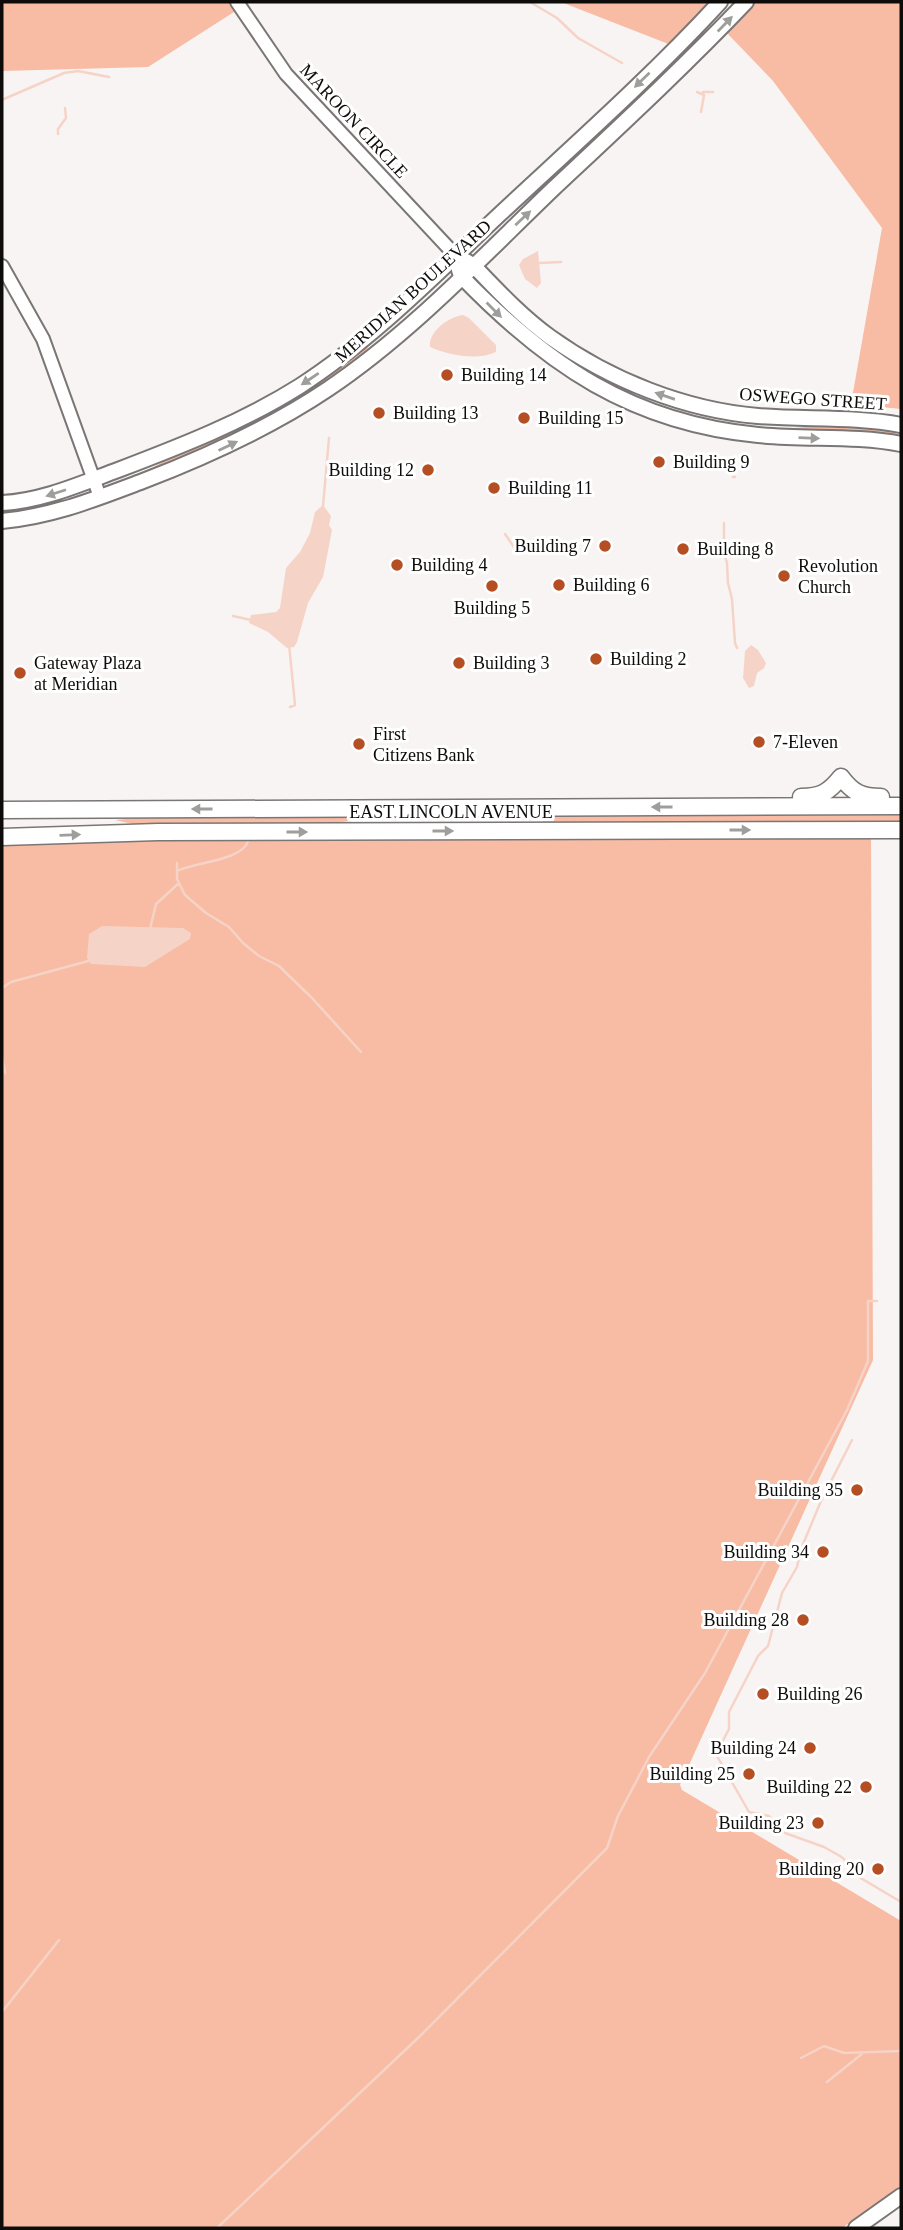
<svg xmlns="http://www.w3.org/2000/svg" width="903" height="2230" font-family="'Times New Roman',serif">
	<style>
		.green { fill: #f8bba4 }
		.water { fill: #f6d3c7 }
		.lines { fill: none; stroke-linecap: round; stroke-linejoin: round }
		.stream { stroke: #f6d3c7; stroke-width: 2.5 }
		.tertiary-casing { stroke: #7a7675; stroke-width: 16 }
		.secondary-casing { stroke: #7a7675; stroke-width: 18 }
		.primary-casing { stroke: #7a7675; stroke-width: 19 }
		.tertiary { stroke: #fff; stroke-width: 12 }
		.secondary { stroke: #fff; stroke-width: 14 }
		.primary { stroke: #fff; stroke-width: 16 }
		.oneway { fill: #9e9e9d }
		.poi-dot { fill: #b54f23; stroke: #fff; stroke-width: 2.5 }
		.labels { text-anchor: middle; dominant-baseline: central; stroke-width: 6; stroke-linejoin: round; paint-order: stroke }
		.street-label { font-size: 18px; fill: #0d0c0b; stroke: #fff }
		.poi-label { font-size: 18px; fill: #0d0c0b; stroke: #fff; text-anchor: start }
	</style>
	<rect width="100%" height="100%" fill="#f8f4f3"/>
	<path class="green" d="M 2,2 L 228,2 L 234,12 L 148,67 L 2,71 Z
		M 561,2 L 713,2 L 671,45 Z
		M 753,2 L 901,2 L 901,409 L 851,404 L 882,228 L 773,81 L 726,32 Z
		M 682,55 L 683,57 L 560,175 L 558,173 L 571,155 L 672,60 Z
		M 365,345 L 368,348 L 350,367 L 270,419 L 155,470 L 154,467 Z
		M 825,425 L 875,427 L 901,431 L 901,439 L 763,430 L 752,427 L 794,428 Z
		M 901,815 L 901,821 L 896,822 L 548,823 L 543,822 L 540,816 Z
		M 398,817 L 319,824 L 137,825 L 115,820 L 137,818 Z
		M 871,838 L 873,1360 L 680,1785 L 682,1790 L 901,1921 L 901,2187 L 842,2228 L 2,2228 L 2,846 L 144,841 Z"/>
	<path class="water" d="M 538,251 L 541,283 L 537,288 L 525,279 L 519,265 L 523,259 Z
		M 463,315 L 469,318 L 496,345 L 496,352 C 477,361 448,355 430,347 C 428,332 448,317 463,315 Z
		M 323,505 L 331,516 L 329,525 L 332,530 L 323,577 L 308,603 L 297,642 L 294,647 L 287,648 L 268,632 L 249,623 L 251,615 L 276,612 L 280,608 L 286,568 L 300,552 L 310,533 L 315,512 Z
		M 751,645 L 758,650 L 766,663 L 764,668 L 757,673 L 754,686 L 749,688 L 743,678 L 745,651 Z
		M 102,926 L 183,928 L 191,933 L 190,939 L 145,967 L 91,964 L 87,958 L 89,934 Z"/>
	<g class="lines">
		<path class="stream" d="M 530,2 L 557,18 L 578,38 L 622,63
			M 697,92 L 704,95 L 701,112
			M 703,92 L 713,92
			M 4,99 L 64,73 L 78,71 L 109,77
			M 58,134 L 58,129 L 66,118 L 65,108
			M 539,263 L 561,262
			M 733,477 L 735,477
			M 323,506 L 329,438
			M 724,523 L 724,547
			M 505,534 L 518,553
			M 720,540 L 727,563 L 728,583 L 732,599 L 735,643 L 737,648
			M 233,616 L 251,620
			M 289,644 L 295,705 L 290,707
			M 177,863 L 177,879 L 185,895 L 206,913 L 229,927 L 243,943 L 259,956 L 279,966 L 312,998 L 361,1052
			M 177,871 C 194,862 242,861 248,841
			M 150,929 L 156,904 L 179,883
			M 2,988 L 11,982 L 92,960
			M 2,1056 L 5,1073
			M 852,1440 L 821,1501 L 801,1549 L 797,1567 L 782,1593 L 768,1646 L 758,1656 L 729,1712 L 729,1729 L 718,1750 L 717,1756 L 749,1812 L 769,1816 L 785,1833 L 824,1847 L 840,1856 L 844,1859 L 854,1874 L 901,1902
			M 2,2012 L 59,1940
			M 801,2058 L 824,2046 L 844,2053 L 901,2051
			M 827,2082 L 863,2053
			M 217,2228 L 419,2037 L 607,1848 L 618,1816 L 649,1757 L 705,1673 L 847,1410 L 868,1361 L 868,1301 L 877,1301"/>
		<g class="tertiary-casing">
			<path id="tertiary" d="M 237,2 L 286,74 L 456,256
				M 2,266 L 43,339 L 100,497"/>
		</g>
		<g class="secondary-casing">
			<path id="secondary" d="M 466,261 L 473,265 C 497,290 522,317 550,337 C 610,380 685,410 758,416 C 805,420 854,416 901,425
				M 459,270 L 461,276 C 547,365 632,423 758,435 C 806,440 854,435 901,444
				M 2,503 C 42,501 80,484 118,470 C 181,446 243,422 300,386 C 374,338 436,274 500,214 C 574,145 651,77 720,2
				M 2,521 C 54,516 95,499 143,481 C 208,456 270,428 328,389 C 410,334 481,258 553,189 C 618,128 684,67 746,2
				M 856,2228 L 901,2196"/>
		</g>
		<g class="primary-casing">
			<path id="primary" d="M 801,797 C 821,797 829,792 841,777 C 853,793 862,797 881,797
				M 2,810 L 901,806
				M 2,837 L 158,832 L 901,830"/>
		</g>
		<use href="#tertiary" class="tertiary"/>
		<use href="#secondary" class="secondary"/>
		<use href="#primary" class="primary"/>
	</g>
	<defs><path id="oneway-solid" d="M-6-.8H1V-3.2L6.5 0L1 3.2V.8H-6Z" transform="scale(1.75)"/></defs>
	<g class="oneway">
		<use href="#oneway-solid" transform="translate(725 24) rotate(-46)"/>
		<use href="#oneway-solid" transform="translate(642 80) rotate(136)"/>
		<use href="#oneway-solid" transform="translate(523 218) rotate(-43)"/>
		<use href="#oneway-solid" transform="translate(494 310) rotate(45)"/>
		<use href="#oneway-solid" transform="translate(310 379) rotate(146)"/>
		<use href="#oneway-solid" transform="translate(665 396) rotate(-161)"/>
		<use href="#oneway-solid" transform="translate(809 438) rotate(2)"/>
		<use href="#oneway-solid" transform="translate(228 446) rotate(-26)"/>
		<use href="#oneway-solid" transform="translate(56 493) rotate(162)"/>
		<use href="#oneway-solid" transform="translate(662 807) rotate(180)"/>
		<use href="#oneway-solid" transform="translate(202 809) rotate(180)"/>
		<use href="#oneway-solid" transform="translate(740 830)"/>
		<use href="#oneway-solid" transform="translate(443 831)"/>
		<use href="#oneway-solid" transform="translate(297 832)"/>
		<use href="#oneway-solid" transform="translate(70 835) rotate(-2)"/>
	</g>
	<g class="poi-dot">
		<circle cx="447" cy="375" r="7"/>
		<circle cx="379" cy="413" r="7"/>
		<circle cx="524" cy="418" r="7"/>
		<circle cx="659" cy="462" r="7"/>
		<circle cx="428" cy="470" r="7"/>
		<circle cx="494" cy="488" r="7"/>
		<circle cx="605" cy="546" r="7"/>
		<circle cx="683" cy="549" r="7"/>
		<circle cx="397" cy="565" r="7"/>
		<circle cx="784" cy="576" r="7"/>
		<circle cx="559" cy="585" r="7"/>
		<circle cx="492" cy="586" r="7"/>
		<circle cx="596" cy="659" r="7"/>
		<circle cx="459" cy="663" r="7"/>
		<circle cx="20" cy="673" r="7"/>
		<circle cx="759" cy="742" r="7"/>
		<circle cx="359" cy="744" r="7"/>
		<circle cx="857" cy="1490" r="7"/>
		<circle cx="823" cy="1552" r="7"/>
		<circle cx="803" cy="1620" r="7"/>
		<circle cx="763" cy="1694" r="7"/>
		<circle cx="810" cy="1748" r="7"/>
		<circle cx="749" cy="1774" r="7"/>
		<circle cx="866" cy="1787" r="7"/>
		<circle cx="818" cy="1823" r="7"/>
		<circle cx="878" cy="1869" r="7"/>
	</g>
	<g class="labels">
		<g class="street-label">
			<text transform="translate(354 121) rotate(47)">MAROON CIRCLE</text>
			<text transform="translate(413 291) rotate(-42)">MERIDIAN BOULEVARD</text>
			<text transform="translate(813 399) rotate(4)">OSWEGO STREET</text>
			<text x="451" y="812">EAST LINCOLN AVENUE</text>
		</g>
		<g class="poi-label">
			<text x="461" y="375">Building 14</text>
			<text x="393" y="413">Building 13</text>
			<text x="538" y="418">Building 15</text>
			<text x="673" y="462">Building 9</text>
			<text x="414" y="470" text-anchor="end">Building 12</text>
			<text x="508" y="488">Building 11</text>
			<text x="591" y="546" text-anchor="end">Building 7</text>
			<text x="697" y="549">Building 8</text>
			<text x="411" y="565">Building 4</text>
			<text x="798" y="566">Revolution<tspan x="798" dy="21">Church</tspan></text>
			<text x="573" y="585">Building 6</text>
			<text x="492" y="608" text-anchor="middle">Building 5</text>
			<text x="610" y="659">Building 2</text>
			<text x="34" y="663">Gateway Plaza<tspan x="34" dy="21">at Meridian</tspan></text>
			<text x="473" y="663">Building 3</text>
			<text x="373" y="734">First<tspan x="373" dy="21">Citizens Bank</tspan></text>
			<text x="773" y="742">7-Eleven</text>
			<text x="843" y="1490" text-anchor="end">Building 35</text>
			<text x="809" y="1552" text-anchor="end">Building 34</text>
			<text x="789" y="1620" text-anchor="end">Building 28</text>
			<text x="777" y="1694">Building 26</text>
			<text x="796" y="1748" text-anchor="end">Building 24</text>
			<text x="735" y="1774" text-anchor="end">Building 25</text>
			<text x="852" y="1787" text-anchor="end">Building 22</text>
			<text x="804" y="1823" text-anchor="end">Building 23</text>
			<text x="864" y="1869" text-anchor="end">Building 20</text>
		</g>
	</g>
	<rect width="903" height="2230" fill="none" stroke="#0d0c0b" stroke-width="7"/>
</svg>
